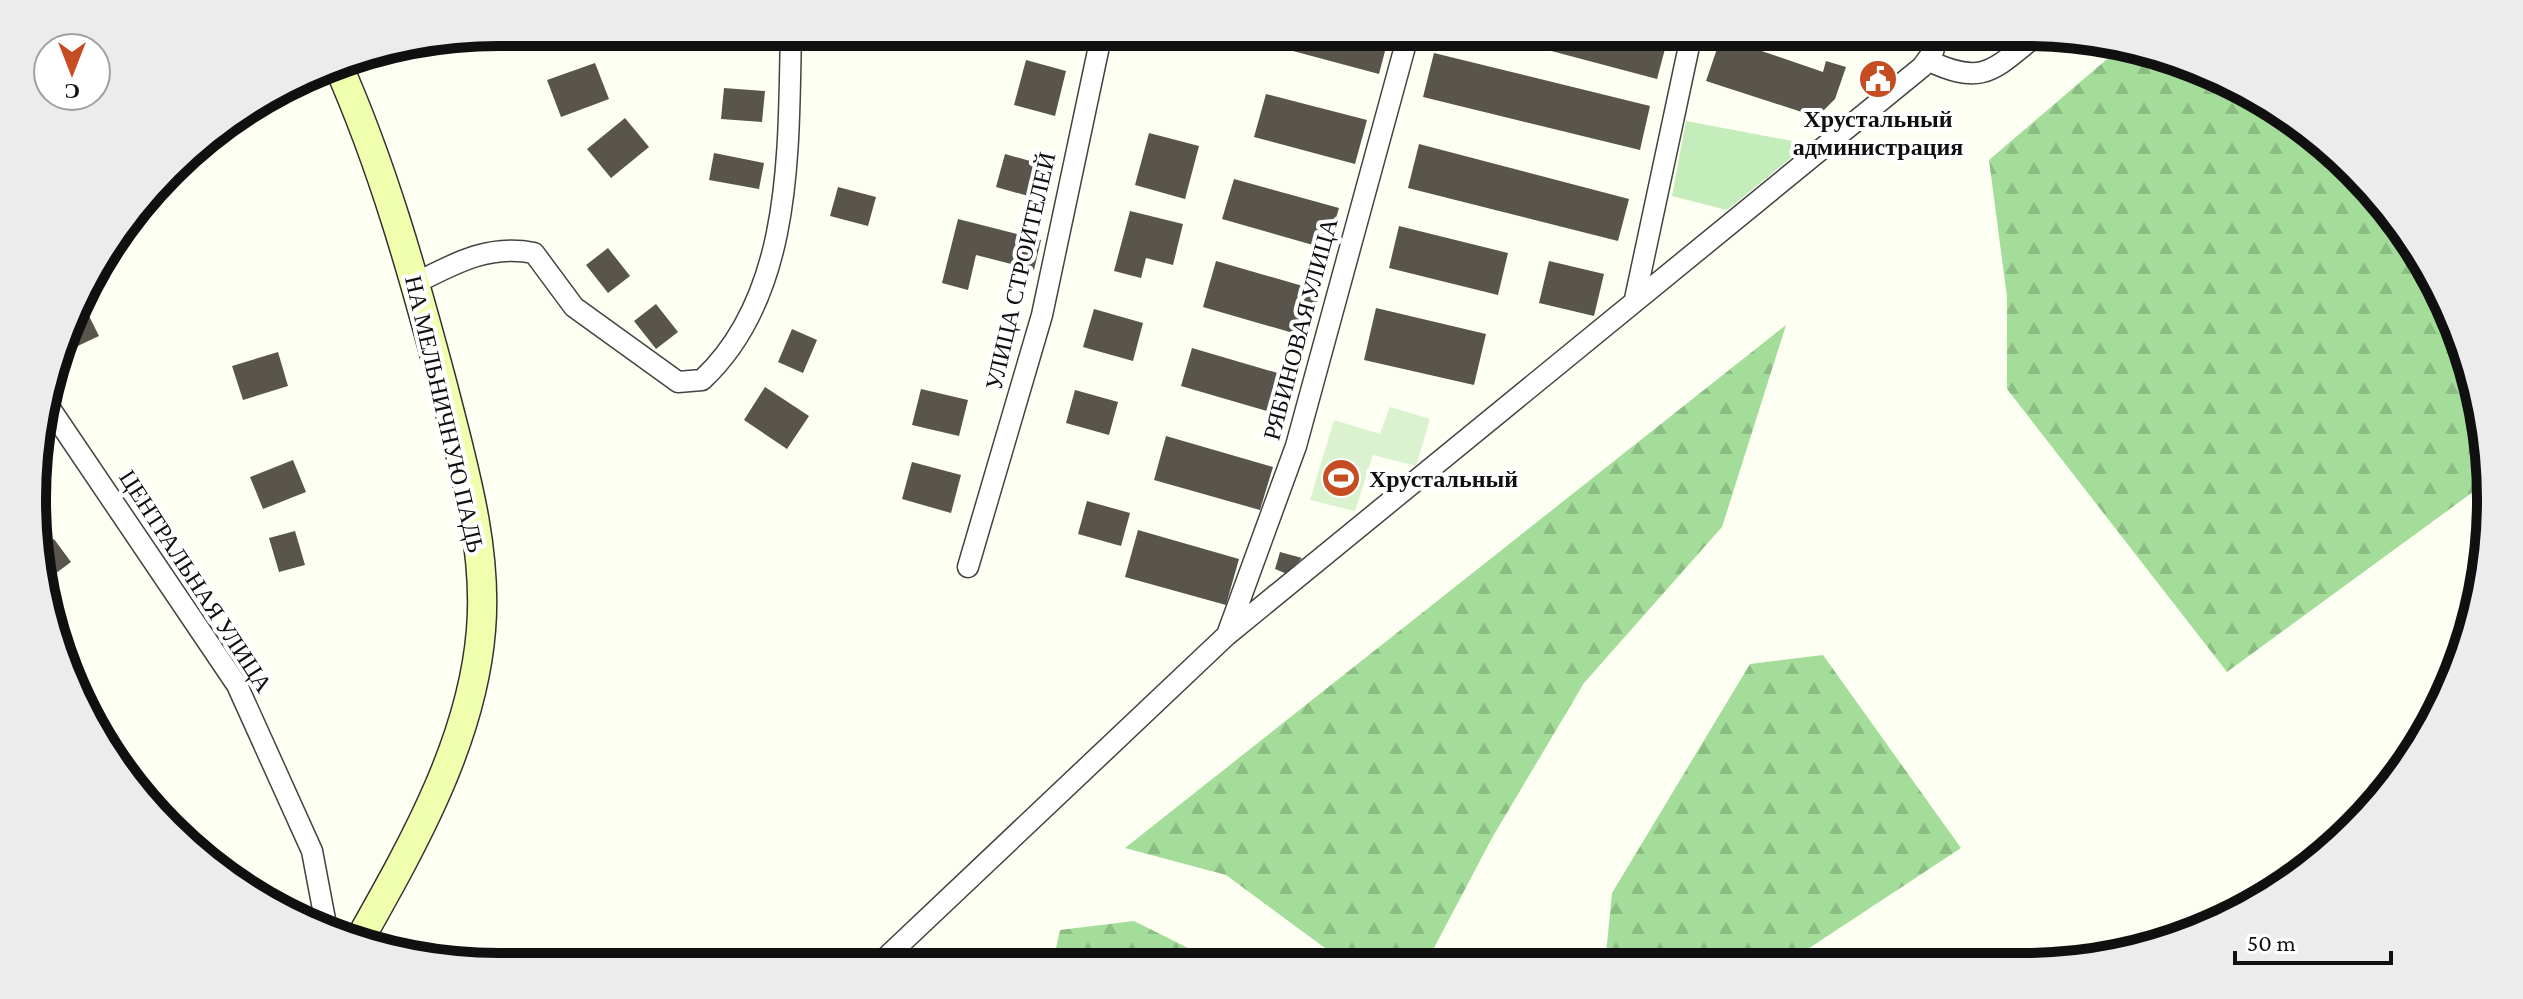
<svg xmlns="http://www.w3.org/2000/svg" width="2523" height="999" font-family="'Crimson Pro',serif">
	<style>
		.forest { fill: url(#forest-firs) }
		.park { fill: #c5ecbb }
		.pitch { fill: #daf2cd }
		.building { fill: #59554c }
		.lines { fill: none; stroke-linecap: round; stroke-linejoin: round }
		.street-casing { stroke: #434343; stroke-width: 23 }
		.secondary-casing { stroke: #323232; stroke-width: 31 }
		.street { stroke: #fff; stroke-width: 20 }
		.secondary { stroke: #f0ffae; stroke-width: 28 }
		.labels { text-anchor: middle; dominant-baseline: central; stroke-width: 8; stroke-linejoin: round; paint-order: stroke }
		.poi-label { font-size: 24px; font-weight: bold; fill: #101010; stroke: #fff }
		.street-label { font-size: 24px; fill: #101010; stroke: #fff }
		.rim { fill: none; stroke: #101010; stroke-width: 10 }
	</style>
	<defs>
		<pattern id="forest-firs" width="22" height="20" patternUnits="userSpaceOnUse" patternTransform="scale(2)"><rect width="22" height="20" fill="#a3dd99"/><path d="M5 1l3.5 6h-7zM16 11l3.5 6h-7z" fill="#8bbd83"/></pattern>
	</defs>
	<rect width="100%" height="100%" fill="#fefff3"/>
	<path class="forest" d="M 2120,48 L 2173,57 L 2331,148 L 2443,292 L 2490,468 L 2488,481 L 2227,672 L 2007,389 L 2007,297 L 1989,160 Z
		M 1786,325 L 1722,527 L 1584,683 L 1492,838 L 1425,965 L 1348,965 L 1226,875 L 1125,848 Z
		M 1823,655 L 1961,848 L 1785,964 L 1605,964 L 1612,893 L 1750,664 Z
		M 1134,921 L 1222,965 L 1052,966 L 1060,930 Z"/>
	<path class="park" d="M 1686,121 L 1808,144 L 1727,210 L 1672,196 Z"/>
	<path class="pitch" d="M 1390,407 L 1430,419 L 1416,466 L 1373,455 L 1355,511 L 1310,500 L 1334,420 L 1380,434 Z"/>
	<path class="building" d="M 1032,32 L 1066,32 L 1063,48 L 1030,41 Z
		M 1283,32 L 1390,32 L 1379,74 L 1278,47 Z
		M 1480,32 L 1660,32 L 1669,34 L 1657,79 Z
		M 1721,37 L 1823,72 L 1826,61 L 1846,67 L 1835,99 L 1817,117 L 1706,81 Z
		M 1434,53 L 1650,106 L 1640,150 L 1423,97 Z
		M 1026,60 L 1066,71 L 1055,116 L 1014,105 Z
		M 595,63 L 609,99 L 561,117 L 547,80 Z
		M 724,88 L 765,91 L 762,122 L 721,119 Z
		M 1266,94 L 1367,120 L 1355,164 L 1254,137 Z
		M 625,118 L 649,147 L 611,178 L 587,149 Z
		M 1149,133 L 1199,146 L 1185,199 L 1135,185 Z
		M 1419,144 L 1629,199 L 1618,241 L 1408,188 Z
		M 714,153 L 764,163 L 759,189 L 709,180 Z
		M 1005,154 L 1048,166 L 1039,199 L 996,187 Z
		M 1234,179 L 1339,208 L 1327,249 L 1222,219 Z
		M 838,187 L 876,197 L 868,226 L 830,216 Z
		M 1130,211 L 1183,224 L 1173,265 L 1146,258 L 1141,278 L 1114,271 Z
		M 135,217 L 139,219 L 125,242 L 118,237 Z
		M 958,219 L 1041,240 L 1034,270 L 976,255 L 968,290 L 942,283 Z
		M 1399,226 L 1508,253 L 1498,295 L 1389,268 Z
		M 608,248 L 630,276 L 608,293 L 586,265 Z
		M 1216,261 L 1320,291 L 1307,337 L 1203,307 Z
		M 1549,261 L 1604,274 L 1594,316 L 1539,303 Z
		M 82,302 L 99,336 L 65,352 L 67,347 Z
		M 656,304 L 678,332 L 656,349 L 634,321 Z
		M 1376,308 L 1486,334 L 1474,385 L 1364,360 Z
		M 1094,309 L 1143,323 L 1133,361 L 1083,347 Z
		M 792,329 L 817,340 L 803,373 L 778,362 Z
		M 1192,348 L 1298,379 L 1287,417 L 1181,386 Z
		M 278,352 L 288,386 L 243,400 L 232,366 Z
		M 765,387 L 809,416 L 787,449 L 744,420 Z
		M 921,389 L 968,400 L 959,436 L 912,425 Z
		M 1075,390 L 1118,402 L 1109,435 L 1066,423 Z
		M 1166,436 L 1273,467 L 1260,510 L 1154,480 Z
		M 293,460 L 306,492 L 263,509 L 250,477 Z
		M 912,462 L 961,475 L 951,513 L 902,499 Z
		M 1087,501 L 1130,513 L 1121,546 L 1078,534 Z
		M 1138,530 L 1239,559 L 1226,605 L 1125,577 Z
		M 295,531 L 305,565 L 279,572 L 269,538 Z
		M 54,539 L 71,562 L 44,582 L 40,550 Z
		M 1280,552 L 1302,558 L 1287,574 L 1275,569 Z"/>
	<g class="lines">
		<g class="street-casing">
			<path id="street" d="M 1927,60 C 1984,87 1993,70 2038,34
				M 416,283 C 455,263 489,244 534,253 L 574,307 L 678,382 L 702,380 C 794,294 788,148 791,32
				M 1635,299 L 1692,32
				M 47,404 L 237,685 L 312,851 L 327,930
				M 968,567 L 1042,315 L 1102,32
				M 1227,635 L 1296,446 L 1409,32
				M 877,966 L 1227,635 L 1922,67 L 1933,52 L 1938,32"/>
		</g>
		<g class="secondary-casing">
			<path id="secondary" d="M 337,63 C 383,166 414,277 443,386 C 463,465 488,548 481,630 C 472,743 411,848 357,944"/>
		</g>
		<use href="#street" class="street"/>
		<use href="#secondary" class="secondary"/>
	</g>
	<defs>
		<g id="civic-disc" transform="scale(2)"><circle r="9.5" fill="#c64c22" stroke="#fff"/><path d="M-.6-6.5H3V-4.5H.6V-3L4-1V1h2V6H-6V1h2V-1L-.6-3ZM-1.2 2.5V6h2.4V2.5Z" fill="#fff"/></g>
		<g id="stadium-disc" transform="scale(2)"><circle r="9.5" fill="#c64c22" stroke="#fff"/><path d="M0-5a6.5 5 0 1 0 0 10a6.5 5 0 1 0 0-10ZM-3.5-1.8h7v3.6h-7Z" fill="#fff"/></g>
	</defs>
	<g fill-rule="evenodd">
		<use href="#civic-disc" x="1878" y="79"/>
		<use href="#stadium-disc" x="1341" y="478"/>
	</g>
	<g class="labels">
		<g class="poi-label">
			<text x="1878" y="118">Хрустальный<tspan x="1878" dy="28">администрация</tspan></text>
			<text x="1369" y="478" text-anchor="start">Хрустальный</text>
		</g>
		<g class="street-label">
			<text transform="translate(1020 271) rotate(-77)">УЛИЦА СТРОИТЕЛЕЙ</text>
			<text transform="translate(1300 329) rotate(-75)">РЯБИНОВАЯ УЛИЦА</text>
			<text transform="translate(445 414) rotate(77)">НА МЕЛЬНИЧНУЮ ПАДЬ</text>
			<text transform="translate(196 581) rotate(57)">ЦЕНТРАЛЬНАЯ УЛИЦА</text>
		</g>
	</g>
	<path d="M0 0H2523V999H0ZM499 46H2024A453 453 0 0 1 2477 499V500A453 453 0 0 1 2024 953H499A453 453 0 0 1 46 500V499A453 453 0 0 1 499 46Z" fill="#ececec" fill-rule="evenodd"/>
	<path class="rim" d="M499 46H2024A453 453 0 0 1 2477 499V500A453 453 0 0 1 2024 953H499A453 453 0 0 1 46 500V499A453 453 0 0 1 499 46Z"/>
	<g transform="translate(72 72) rotate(180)"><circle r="38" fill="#ffffff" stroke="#9f9f9f" stroke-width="2"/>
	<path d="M0-6L14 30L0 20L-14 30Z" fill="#c64c22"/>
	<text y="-12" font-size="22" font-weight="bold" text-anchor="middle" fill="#101010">С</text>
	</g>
	<path d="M2235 951v12h156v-12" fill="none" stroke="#101010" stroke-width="4"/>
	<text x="2247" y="951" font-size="24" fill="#101010" stroke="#ffffff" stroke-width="6" paint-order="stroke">50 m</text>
</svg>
